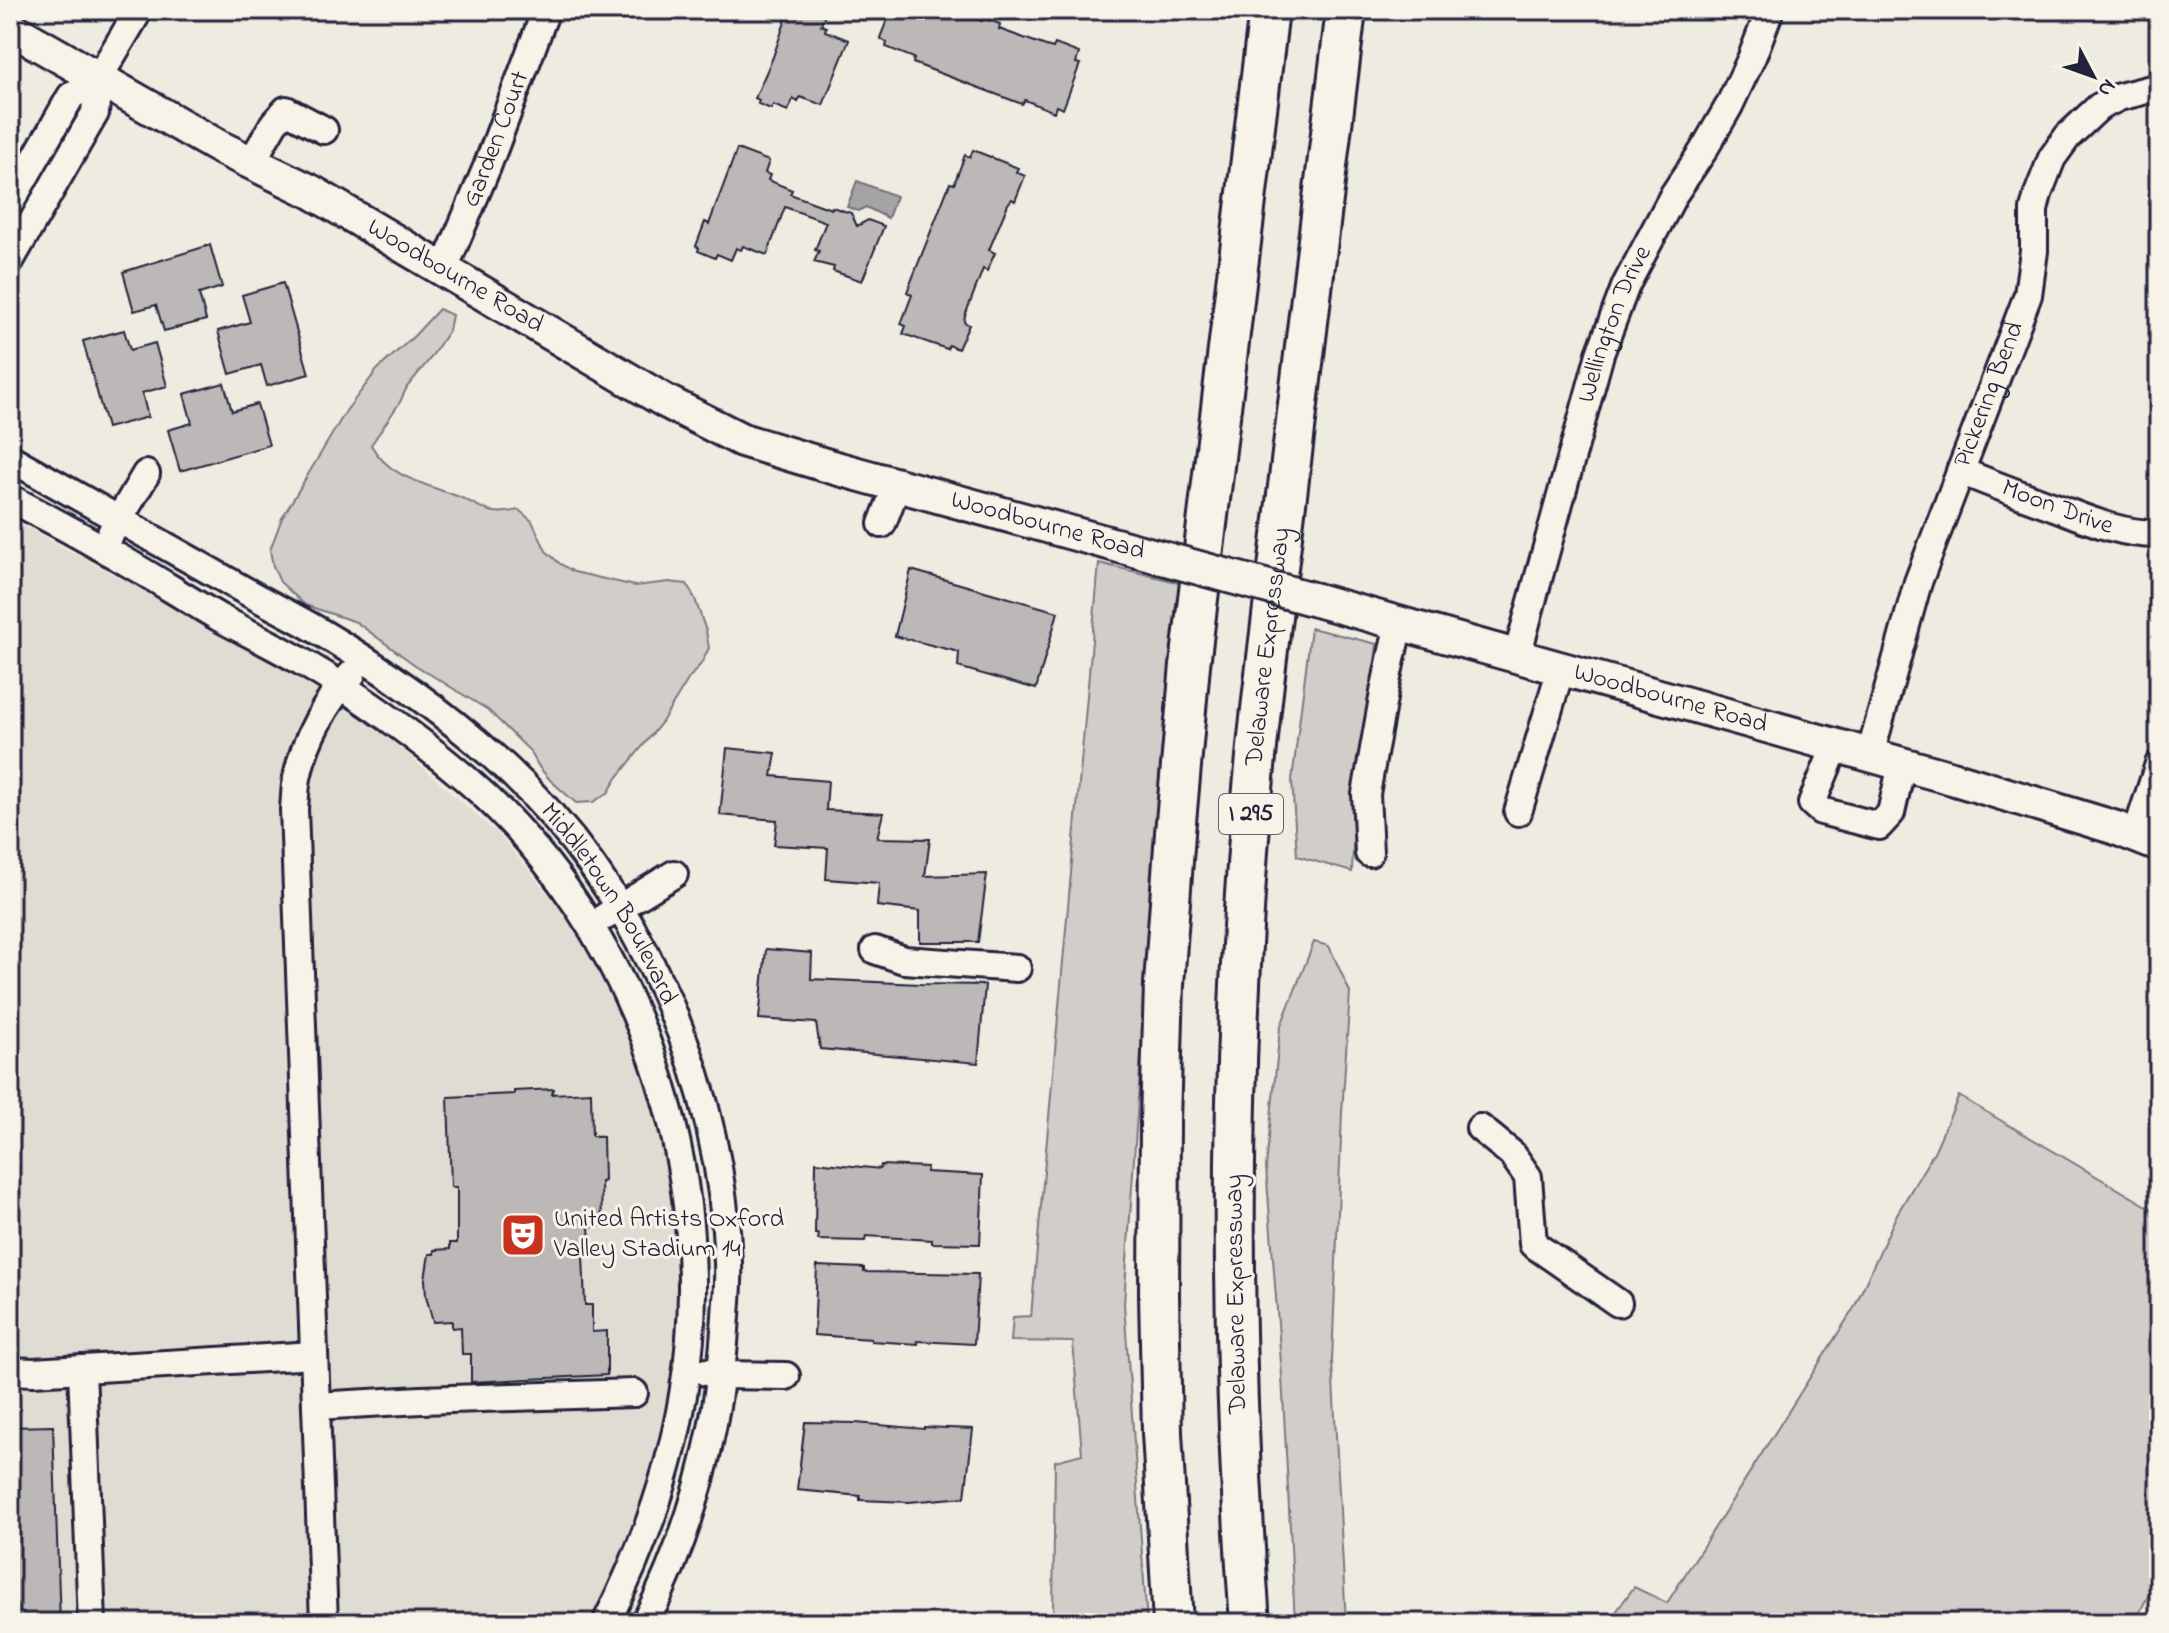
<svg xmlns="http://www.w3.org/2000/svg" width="2169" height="1633" font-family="'Indie Flower',sans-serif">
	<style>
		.built { fill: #dfdcd4 }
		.green { fill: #d1cdc9; stroke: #7a7882; stroke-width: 2 }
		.water { fill: #a6a3a6; stroke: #716f7b; stroke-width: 2 }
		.building { fill: #bbb8b7; stroke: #22223b; stroke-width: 2 }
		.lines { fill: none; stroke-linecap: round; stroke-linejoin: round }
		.minor-casing { stroke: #22223b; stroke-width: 32 }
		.major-casing { stroke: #22223b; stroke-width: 38 }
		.highway-casing { stroke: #22223b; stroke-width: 44 }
		.minor { stroke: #f7f3e8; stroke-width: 26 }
		.major { stroke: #f7f3e8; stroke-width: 32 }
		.highway { stroke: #f7f3e8; stroke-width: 38 }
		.major-bridge-casing { stroke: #22223b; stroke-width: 38; stroke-linecap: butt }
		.major-bridge { stroke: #f7f3e8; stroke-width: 32 }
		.labels { text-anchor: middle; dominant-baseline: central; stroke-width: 6; stroke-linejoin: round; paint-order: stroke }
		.shield { fill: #f7f3e8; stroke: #62616f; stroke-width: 2 }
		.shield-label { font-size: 24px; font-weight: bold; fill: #22223b }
		.street-label { font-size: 26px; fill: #22223b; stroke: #f7f3e8 }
		.poi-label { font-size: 26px; fill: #22223b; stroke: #f7f3e8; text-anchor: start }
	</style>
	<rect width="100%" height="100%" fill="#eeebe1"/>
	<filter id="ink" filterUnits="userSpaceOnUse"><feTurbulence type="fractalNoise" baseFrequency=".0125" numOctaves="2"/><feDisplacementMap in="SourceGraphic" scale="16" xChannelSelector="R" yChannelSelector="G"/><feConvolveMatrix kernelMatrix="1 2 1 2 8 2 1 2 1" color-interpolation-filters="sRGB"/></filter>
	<g filter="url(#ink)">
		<path class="built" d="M 10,518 L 298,676 L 396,744 L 501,837 L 558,906 L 611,987 L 661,1104 L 678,1217 L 678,1325 L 665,1418 L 633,1535 L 591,1623 L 10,1623 Z"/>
		<path class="green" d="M 439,309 L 452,315 L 449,330 L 430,359 L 407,387 L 400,402 L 371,445 C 389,477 422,483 454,495 C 483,505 485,518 519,510 L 532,521 L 546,551 L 559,563 L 574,572 L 635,586 L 669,582 L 687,584 L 695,599 L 706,631 L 709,648 L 701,664 L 689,678 L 662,722 L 617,778 L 608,793 L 593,802 L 576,803 L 550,780 L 539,767 L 530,751 L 488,710 L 415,665 L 356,622 L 305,605 L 280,582 L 273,566 L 270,550 L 282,518 L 346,411 L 377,370 L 415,335 Z
			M 1099,563 L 1185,584 L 1156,838 L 1124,1304 L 1147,1623 L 1058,1623 L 1053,1612 L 1055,1461 L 1082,1454 L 1073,1342 L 1011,1341 L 1013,1317 L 1031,1316 Z
			M 1311,628 L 1377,644 L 1353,847 L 1352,872 L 1297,856 L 1292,780 Z
			M 1314,942 L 1329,946 L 1350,992 L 1342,1113 L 1332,1361 L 1346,1623 L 1295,1623 L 1282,1376 L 1266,1167 L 1280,1028 Z
			M 1959,1096 L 2159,1213 L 2159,1575 L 2134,1623 L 1608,1623 L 1634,1587 L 1667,1603 L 1854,1308 L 1897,1214 L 1934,1152 Z"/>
		<path class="water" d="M 857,181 L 896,196 L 888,218 L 866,207 L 858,211 L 847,207 Z"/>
		<path class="building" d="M 789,10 L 827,10 L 821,25 L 826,27 L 825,31 L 849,40 L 823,105 L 800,97 L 798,102 L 793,99 L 788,111 L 773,105 L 771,109 L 758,104 L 759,100 L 755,98 L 773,57 Z
			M 891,10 L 949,10 L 982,21 L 983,18 L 1000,24 L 999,29 L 1046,46 L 1053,48 L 1055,44 L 1079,53 L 1076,63 L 1080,64 L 1063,109 L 1056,106 L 1054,112 L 1025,100 L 1022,104 L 913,63 L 914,58 L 886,47 L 887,43 L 880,38 Z
			M 737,149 L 769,161 L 765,173 L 770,175 L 768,180 L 792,190 L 790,194 L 831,209 L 832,207 L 851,213 L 857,226 L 868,220 L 884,226 L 862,281 L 833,271 L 834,267 L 814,262 L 819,251 L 815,250 L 826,222 L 785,207 L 767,255 L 743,246 L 741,250 L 736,248 L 731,260 L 717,254 L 715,258 L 698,251 L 699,248 L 696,246 L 705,222 L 709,224 Z
			M 973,150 L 1018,168 L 1016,172 L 1025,176 L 1015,201 L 1012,199 L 1008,204 L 989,250 L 995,253 L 987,271 L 983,269 L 965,316 L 964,322 L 969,325 L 958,349 L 949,345 L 947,349 L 903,334 L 906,326 L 901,324 L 912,295 L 907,292 L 950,183 L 954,184 L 965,155 L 970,157 Z
			M 210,245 L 222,287 L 199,294 L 206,320 L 164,331 L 156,305 L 134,311 L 123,272 Z
			M 283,283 L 309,374 L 267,386 L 261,365 L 230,374 L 218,331 L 250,322 L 242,295 Z
			M 124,330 L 130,350 L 155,343 L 167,386 L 142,393 L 148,417 L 107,428 L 83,341 Z
			M 224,383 L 232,411 L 257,404 L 269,445 L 180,471 L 168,430 L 192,423 L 184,394 Z
			M 911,570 L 1058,612 L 1036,689 L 958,667 L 959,652 L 895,636 Z
			M 727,748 L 776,753 L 772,776 L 828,781 L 826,810 L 883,813 L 877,838 L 930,839 L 925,876 L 987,874 L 978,942 L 920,942 L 920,911 L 877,906 L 879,883 L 826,879 L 828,848 L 774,845 L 777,820 L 720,815 Z
			M 766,949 L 812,953 L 811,979 L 920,984 L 985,985 L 978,1063 L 820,1049 L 816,1023 L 759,1019 Z
			M 554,1089 L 552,1094 L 591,1092 L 592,1136 L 603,1137 L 604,1181 L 601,1182 L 602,1226 L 589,1227 L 591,1254 L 583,1255 L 585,1305 L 592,1305 L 592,1332 L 607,1331 L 607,1375 L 471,1382 L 471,1354 L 462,1354 L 461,1327 L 452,1328 L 452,1321 L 433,1322 L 426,1296 L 425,1279 L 429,1254 L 434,1254 L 434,1250 L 450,1249 L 450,1243 L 457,1243 L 457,1187 L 451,1187 L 448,1097 L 514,1094 L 514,1091 Z
			M 816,1162 L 880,1169 L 881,1165 L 927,1167 L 926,1172 L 983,1175 L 980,1244 L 932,1243 L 932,1240 L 866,1236 L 865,1241 L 818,1240 L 819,1234 L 815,1234 Z
			M 817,1266 L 864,1268 L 864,1272 L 978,1274 L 974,1344 L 917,1341 L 918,1344 L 871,1341 L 871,1339 L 814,1335 Z
			M 805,1422 L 856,1423 L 924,1429 L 924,1427 L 973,1429 L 965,1497 L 909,1502 L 860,1500 L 860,1496 L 797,1490 Z
			M 53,1426 L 60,1623 L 10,1623 L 10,1427 Z"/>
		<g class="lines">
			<g class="minor-casing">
				<g id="minor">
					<path d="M 251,163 L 274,123 L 286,110 L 324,130"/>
					<path d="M 10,203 L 71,96 L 98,79"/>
					<path d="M 10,261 L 95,113 L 98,79 L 139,10"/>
					<path id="s1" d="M 444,269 L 487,167 L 546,10"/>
					<path id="s2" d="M 10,458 C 85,500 160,543 235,585 C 264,602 294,616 322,633 C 383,669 442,711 495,758 C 636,883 721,1075 728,1263 C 729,1281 727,1299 726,1316 C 720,1423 694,1527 645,1623"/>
					<path id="s3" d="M 1960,471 C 1990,483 2021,495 2052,506 C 2086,519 2122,535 2159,534"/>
					<path d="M 10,498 C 40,514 71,530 100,547 C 141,569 180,595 220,618 C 248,633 277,647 304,663 C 361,696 415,736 465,778 C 637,925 721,1173 683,1395 C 670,1475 642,1551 606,1623"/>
					<path d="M 882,524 L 897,485"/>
					<path d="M 111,533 L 146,474"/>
					<path id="s4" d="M 1517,656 L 1600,354 L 1626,285 L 1674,194 L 1703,151 L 1729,106 L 1752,57 L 1768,15"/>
					<path d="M 1836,745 L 1812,803 L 1821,811 L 1879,826 L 1891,813 L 1902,764"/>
					<path id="s5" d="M 1870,755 L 1918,582 L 2028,295 L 2034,251 L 2034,210 L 2038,194 L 2052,158 L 2068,136 L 2099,107 L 2119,97 L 2159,87"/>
					<path d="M 1518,812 L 1561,668"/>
					<path d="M 2136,835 L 2159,764"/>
					<path d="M 1369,853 L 1366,794 L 1385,687 L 1399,623"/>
					<path d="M 606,916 L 674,874"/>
					<path d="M 875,950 L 904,960 L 1017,968"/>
					<path d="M 1480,1128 L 1512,1154 L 1528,1177 L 1533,1244 L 1618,1303"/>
					<path d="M 82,1369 L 92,1623"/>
					<path d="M 10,1371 L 33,1372 L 314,1355"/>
					<path d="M 706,1372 L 721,1375 L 786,1376"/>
					<path d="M 316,1406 L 421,1400 L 634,1393"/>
					<path d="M 324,1623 L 294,809 C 295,799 295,788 297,778 C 304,741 326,700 352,674"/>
				</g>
			</g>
			<g class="major-casing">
				<g id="major">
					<path id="s6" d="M 10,28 L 219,147 L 312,192 L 665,401 L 742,440 L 832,467 L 1159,557"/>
					<path id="s7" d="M 1316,600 L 1952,778 L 2116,828 L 2159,845"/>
				</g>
			</g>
			<g class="highway-casing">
				<g id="highway">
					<path d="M 1173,1623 L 1162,1433 L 1159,1295 L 1160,1122 L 1164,984 L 1175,833 L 1190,665 L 1269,10"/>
					<path id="s8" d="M 1250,1623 C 1231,1366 1229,1108 1248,851 C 1256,734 1272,619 1286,503 C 1306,339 1326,174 1346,10"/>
				</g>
			</g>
			<use href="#minor" class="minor"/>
			<use href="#major" class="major"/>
			<use href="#highway" class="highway"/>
			<g class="major-bridge-casing">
				<path id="major-bridge" d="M 1159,557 L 1316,600"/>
			</g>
			<use href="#major-bridge" class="major-bridge"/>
		</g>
	</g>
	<defs>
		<g id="theatre-square" transform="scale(2.3)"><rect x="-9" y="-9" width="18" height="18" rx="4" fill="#c8321e" stroke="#f7f3e8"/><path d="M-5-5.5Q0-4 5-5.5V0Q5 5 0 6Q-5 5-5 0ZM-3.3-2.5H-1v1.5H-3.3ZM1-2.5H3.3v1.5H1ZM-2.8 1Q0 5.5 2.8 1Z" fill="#fff"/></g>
	</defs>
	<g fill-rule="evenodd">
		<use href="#theatre-square" x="523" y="1235"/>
	</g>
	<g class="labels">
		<rect class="shield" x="1219" y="794" width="64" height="40" rx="6"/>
		<g class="shield-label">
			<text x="1251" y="814">I 295</text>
		</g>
		<g class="street-label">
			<text stroke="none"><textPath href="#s1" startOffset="140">Garden Court</textPath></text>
			<text stroke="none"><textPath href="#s6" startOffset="510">Woodbourne Road</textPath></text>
			<text stroke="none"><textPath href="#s4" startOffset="346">Wellington Drive</textPath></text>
			<text stroke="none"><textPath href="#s5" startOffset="380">Pickering Bend</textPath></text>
			<text stroke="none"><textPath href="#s3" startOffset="104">Moon Drive</textPath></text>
			<text stroke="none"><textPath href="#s6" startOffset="1158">Woodbourne Road</textPath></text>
			<text stroke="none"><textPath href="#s8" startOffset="978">Delaware Expressway</textPath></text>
			<text stroke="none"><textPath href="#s7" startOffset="368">Woodbourne Road</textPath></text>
			<text stroke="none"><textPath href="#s2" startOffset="758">Middletown Boulevard</textPath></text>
			<text transform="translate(1237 1294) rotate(-91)">Delaware Expressway</text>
		</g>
		<g class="poi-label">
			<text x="554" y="1220">United Artists Oxford<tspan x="554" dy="30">Valley Stadium 14</tspan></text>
		</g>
	</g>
	<rect width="2169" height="1633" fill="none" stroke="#f7f3e8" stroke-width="40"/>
	<rect x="20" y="20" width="2129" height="1593" fill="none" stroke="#22223b" stroke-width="3" filter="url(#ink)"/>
	<g transform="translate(2093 76) rotate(131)" stroke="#f7f3e8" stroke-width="6" paint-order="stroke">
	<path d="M0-6L14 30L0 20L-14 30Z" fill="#22223b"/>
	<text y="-12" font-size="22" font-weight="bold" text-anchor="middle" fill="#22223b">N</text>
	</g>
</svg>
